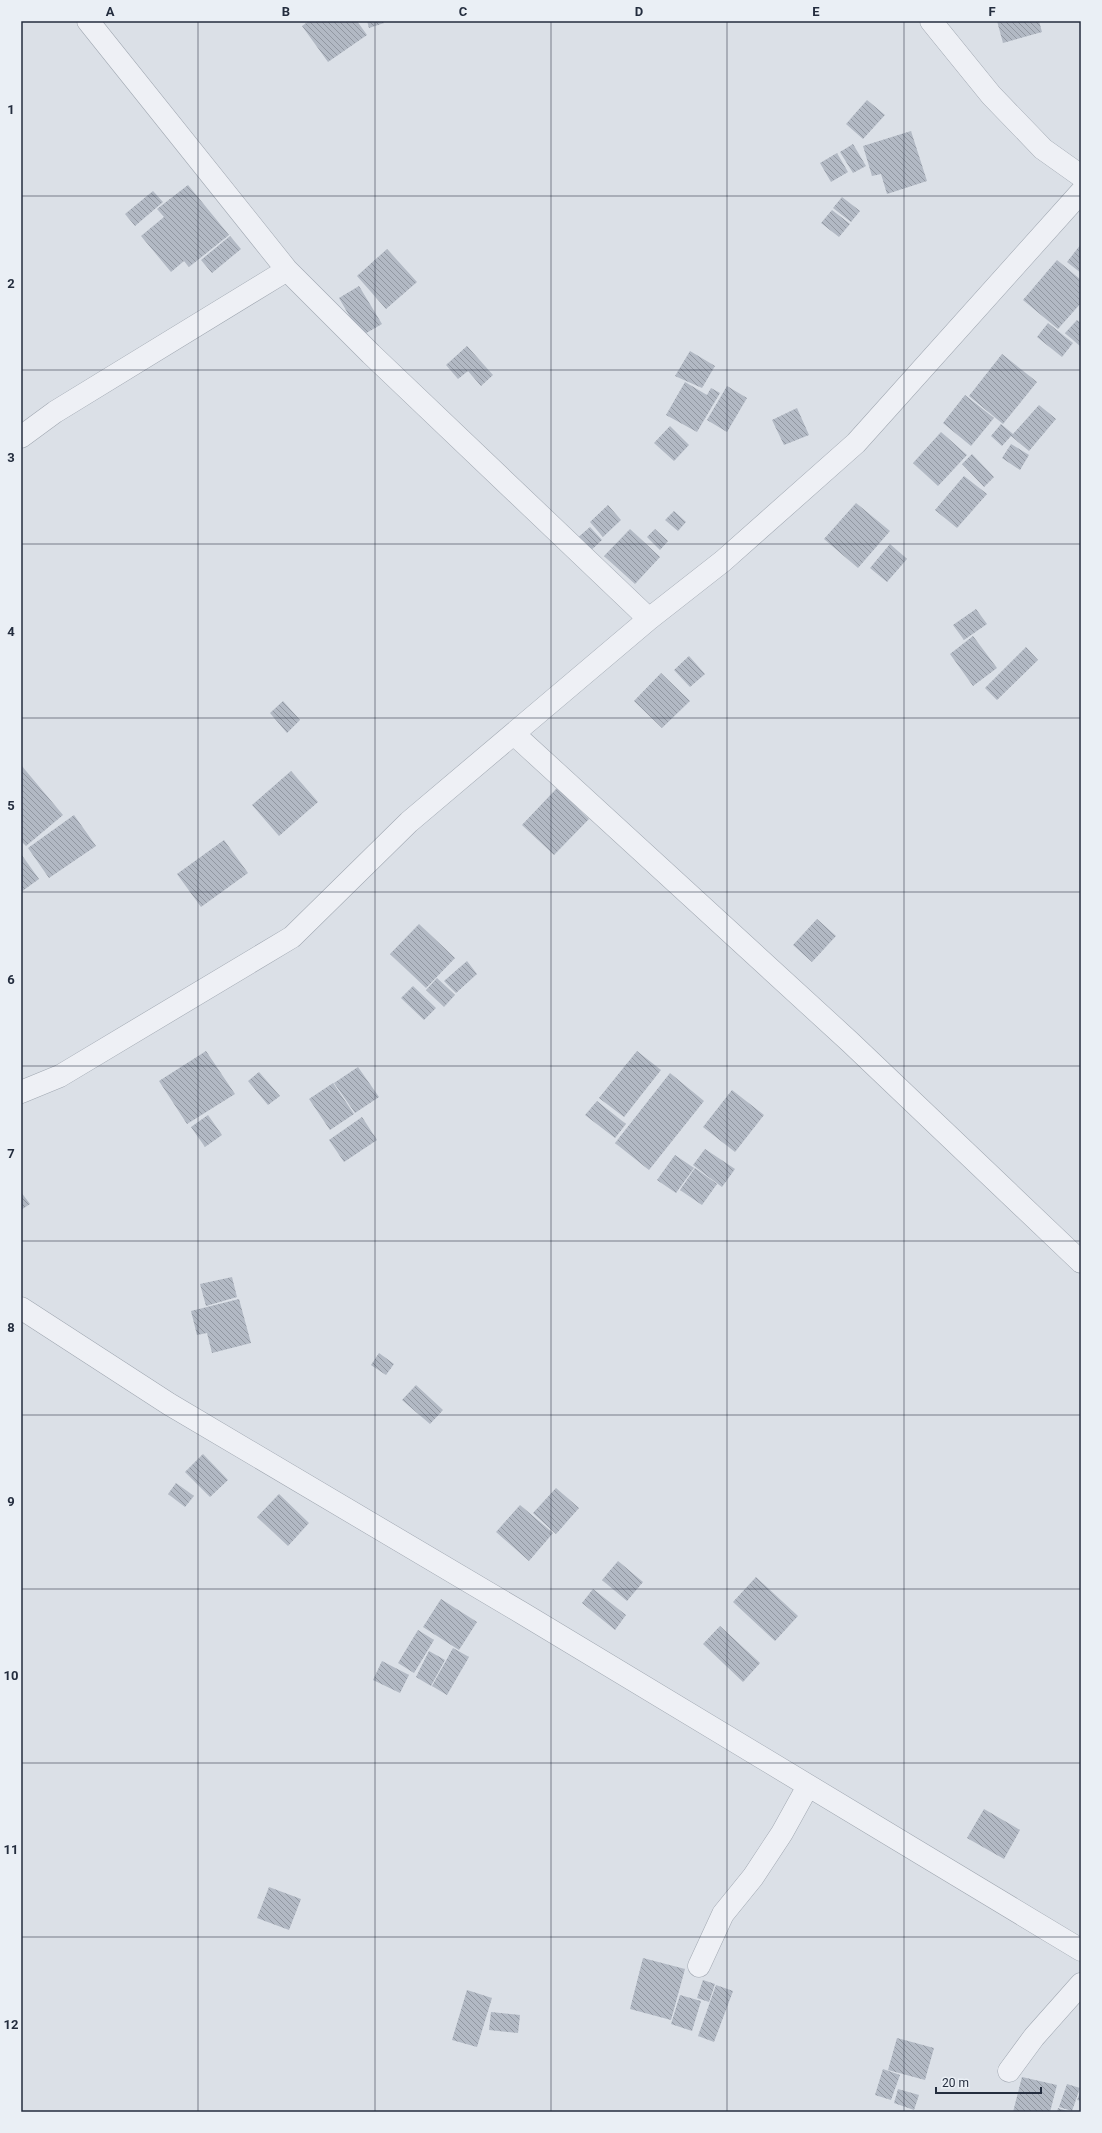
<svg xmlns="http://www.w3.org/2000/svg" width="1102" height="2133" font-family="Roboto,sans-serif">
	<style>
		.building { fill: url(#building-back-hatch) }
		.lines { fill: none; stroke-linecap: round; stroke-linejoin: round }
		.minor-casing { stroke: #a0a7b1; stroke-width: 23 }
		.minor { stroke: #eef0f5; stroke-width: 22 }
		.grid { fill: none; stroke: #242d3e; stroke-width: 1; stroke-opacity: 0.55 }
		.neatline { fill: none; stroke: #242d3e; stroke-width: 1.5 }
		.grid-label { font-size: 13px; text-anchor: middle; font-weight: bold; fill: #242d3e }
	</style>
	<defs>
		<pattern id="building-back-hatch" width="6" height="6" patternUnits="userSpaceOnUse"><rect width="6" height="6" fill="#b2b9c4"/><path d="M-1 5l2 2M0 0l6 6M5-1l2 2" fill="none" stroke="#9197a1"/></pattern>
	</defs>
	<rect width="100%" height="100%" fill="#dbe0e7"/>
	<path class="building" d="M 309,21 L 357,21 L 367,35 L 328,62 L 302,26 Z
		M 367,21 L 383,21 L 384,23 L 369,28 Z
		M 997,21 L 1039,21 L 1042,32 L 1003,43 Z
		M 867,100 L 885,115 L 863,139 L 846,124 Z
		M 911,131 L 927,181 L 887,194 L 881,174 L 872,176 L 863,146 Z
		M 853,144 L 866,166 L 853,173 L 840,152 Z
		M 837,153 L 848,172 L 831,182 L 820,163 Z
		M 188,185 L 229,235 L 189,267 L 184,261 L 171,272 L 141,236 L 164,217 L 157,209 Z
		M 153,191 L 163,202 L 135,226 L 125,214 Z
		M 842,197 L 860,211 L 851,222 L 833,208 Z
		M 832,210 L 850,224 L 839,237 L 821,223 Z
		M 230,236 L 241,249 L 212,273 L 201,260 Z
		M 1081,244 L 1081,273 L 1067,262 Z
		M 387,249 L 417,282 L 386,309 L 357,276 Z
		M 1057,260 L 1081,280 L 1081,303 L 1058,329 L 1023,300 Z
		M 359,286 L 382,324 L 361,336 L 339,298 Z
		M 1077,320 L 1081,323 L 1081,347 L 1065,333 Z
		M 1048,323 L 1073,343 L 1062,357 L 1037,337 Z
		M 467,346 L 493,375 L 481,386 L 468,371 L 458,379 L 446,365 Z
		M 690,351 L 715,366 L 702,388 L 675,376 Z
		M 1002,354 L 1037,382 L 1003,424 L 969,396 Z
		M 685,382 L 707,395 L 711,388 L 720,393 L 697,432 L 666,415 Z
		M 727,386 L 747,398 L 727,432 L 707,420 Z
		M 965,395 L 994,418 L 971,446 L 943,423 Z
		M 1039,405 L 1056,419 L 1029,451 L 1011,436 L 1002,446 L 991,436 L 1001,424 L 1013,434 Z
		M 797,408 L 809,435 L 784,445 L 772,420 Z
		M 670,426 L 689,445 L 674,461 L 654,443 Z
		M 941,432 L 967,455 L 938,486 L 913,463 Z
		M 1011,444 L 1029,455 L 1020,470 L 1002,458 Z
		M 972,454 L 994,477 L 984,487 L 962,464 Z
		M 964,476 L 987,494 L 957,528 L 935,510 Z
		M 856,503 L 890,531 L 858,568 L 824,539 Z
		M 608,505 L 621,520 L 603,537 L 590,522 Z
		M 674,511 L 686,522 L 678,531 L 665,520 Z
		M 590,527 L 602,540 L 587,554 L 575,540 Z
		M 630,529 L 660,557 L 635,584 L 604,556 Z
		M 655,529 L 668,541 L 660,550 L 647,537 Z
		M 890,544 L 907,559 L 887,582 L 870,568 Z
		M 976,609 L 987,624 L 964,640 L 953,625 Z
		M 973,636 L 997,668 L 973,686 L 950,654 Z
		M 1026,647 L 1038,660 L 997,700 L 985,688 Z
		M 689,656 L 705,674 L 690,687 L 674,670 Z
		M 661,673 L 690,701 L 662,728 L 634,701 Z
		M 283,701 L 300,720 L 287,733 L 270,713 Z
		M 21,765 L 63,815 L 26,846 L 21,841 Z
		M 291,771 L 318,802 L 279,836 L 252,805 Z
		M 557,788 L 589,819 L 554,855 L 522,825 Z
		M 74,815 L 96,846 L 49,878 L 28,848 Z
		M 224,840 L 248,873 L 201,907 L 177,874 Z
		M 21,854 L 39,879 L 21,892 Z
		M 817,919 L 836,936 L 812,962 L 793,945 Z
		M 419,924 L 455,958 L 426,988 L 390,954 Z
		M 467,961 L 477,974 L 456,993 L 444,981 Z
		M 437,978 L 455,995 L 444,1007 L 426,990 Z
		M 413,986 L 436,1008 L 424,1020 L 401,998 Z
		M 206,1051 L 235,1094 L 187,1124 L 159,1081 Z
		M 637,1051 L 661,1070 L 624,1117 L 599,1098 Z
		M 358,1067 L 379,1097 L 355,1113 L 334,1083 Z
		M 259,1072 L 280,1096 L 268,1105 L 248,1081 Z
		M 670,1073 L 704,1101 L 649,1170 L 615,1143 Z
		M 333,1083 L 354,1114 L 330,1130 L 309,1099 Z
		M 732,1090 L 764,1115 L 735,1152 L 703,1127 Z
		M 597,1101 L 626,1124 L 615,1138 L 585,1115 Z
		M 208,1115 L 222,1135 L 205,1147 L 191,1127 Z
		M 362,1117 L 377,1140 L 344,1162 L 329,1140 Z
		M 705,1149 L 735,1169 L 722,1187 L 693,1165 Z
		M 675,1155 L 694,1168 L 676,1193 L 657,1180 Z
		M 695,1168 L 717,1184 L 702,1205 L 680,1190 Z
		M 21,1192 L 30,1204 L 21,1210 Z
		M 232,1277 L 237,1297 L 206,1306 L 200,1284 Z
		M 239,1299 L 251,1343 L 212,1353 L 207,1333 L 197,1335 L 191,1311 Z
		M 379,1353 L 394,1364 L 386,1375 L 371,1365 Z
		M 416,1385 L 443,1410 L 430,1424 L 402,1400 Z
		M 203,1454 L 228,1480 L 210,1497 L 185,1472 Z
		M 176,1483 L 194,1496 L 185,1507 L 168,1494 Z
		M 556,1488 L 579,1508 L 556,1534 L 533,1513 Z
		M 279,1494 L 309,1523 L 288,1546 L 257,1517 Z
		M 520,1505 L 553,1533 L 529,1561 L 496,1532 Z
		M 618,1561 L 643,1582 L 627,1601 L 602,1580 Z
		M 756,1577 L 798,1616 L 775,1641 L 733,1602 Z
		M 593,1589 L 626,1615 L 615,1630 L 582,1603 Z
		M 441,1599 L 477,1622 L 459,1650 L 423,1627 Z
		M 720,1626 L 760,1663 L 743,1682 L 703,1644 Z
		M 418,1630 L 434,1640 L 414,1673 L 398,1663 Z
		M 453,1648 L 469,1657 L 447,1695 L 432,1686 Z
		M 429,1651 L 445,1660 L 431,1686 L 416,1677 Z
		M 382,1661 L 409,1675 L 400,1693 L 373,1680 Z
		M 984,1809 L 1020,1830 L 1004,1859 L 967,1838 Z
		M 269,1887 L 301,1899 L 289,1930 L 257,1918 Z
		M 643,1958 L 685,1969 L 671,2020 L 630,2009 Z
		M 703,1980 L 715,1984 L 709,2002 L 697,1998 Z
		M 716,1985 L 733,1991 L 714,2042 L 698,2036 Z
		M 467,1990 L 492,1998 L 477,2047 L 452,2040 Z
		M 680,1995 L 701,2001 L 692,2031 L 671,2024 Z
		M 491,2012 L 520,2015 L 518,2033 L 489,2030 Z
		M 897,2038 L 934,2048 L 925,2080 L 888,2070 Z
		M 883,2069 L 900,2075 L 891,2100 L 875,2095 Z
		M 1022,2077 L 1057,2085 L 1050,2112 L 1013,2112 Z
		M 1067,2084 L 1080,2088 L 1072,2111 L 1059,2107 Z
		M 898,2089 L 919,2095 L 914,2110 L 894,2103 Z
		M 1081,2090 L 1081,2101 L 1077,2100 Z
		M 1058,2108 L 1070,2112 L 1057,2112 Z"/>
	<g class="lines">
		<g class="minor-casing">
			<path id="minor" d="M 88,21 L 287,270 L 371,354 L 649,619
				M 931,21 L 991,95 L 1043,149 L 1081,176
				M 21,437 L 55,412 L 287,270
				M 514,734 L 850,1042 L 1081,1262
				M 21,1092 L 60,1076 L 292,937 L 409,822 L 649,619 L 723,561 L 856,443 L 1081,192
				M 21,1308 L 169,1404 L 522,1613 L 1081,1950
				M 699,1966 L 723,1914 L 753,1877 L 782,1833 L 808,1786
				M 1009,2071 L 1034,2037 L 1081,1984"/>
		</g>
		<use href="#minor" class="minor"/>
	</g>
	<path class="grid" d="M 198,21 L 198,2112M 375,21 L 375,2112M 551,21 L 551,2112M 727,21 L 727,2112M 904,21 L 904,2112M 21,196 L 1081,196M 21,370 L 1081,370M 21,544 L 1081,544M 21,718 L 1081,718M 21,892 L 1081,892M 21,1066 L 1081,1066M 21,1241 L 1081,1241M 21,1415 L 1081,1415M 21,1589 L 1081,1589M 21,1763 L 1081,1763M 21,1937 L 1081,1937"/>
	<rect width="1102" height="2133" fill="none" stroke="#eaeff5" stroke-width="44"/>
	<path d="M936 2087v6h105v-6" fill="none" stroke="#242d3e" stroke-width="2"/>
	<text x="942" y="2087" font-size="12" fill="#242d3e" stroke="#eaeff5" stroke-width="3" paint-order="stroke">20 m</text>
	<rect x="22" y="22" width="1058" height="2089" class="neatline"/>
	<g class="grid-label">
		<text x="110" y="16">A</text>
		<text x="286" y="16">B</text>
		<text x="463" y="16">C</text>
		<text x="639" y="16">D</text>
		<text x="816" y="16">E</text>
		<text x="992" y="16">F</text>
		<text x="11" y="114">1</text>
		<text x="11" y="288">2</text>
		<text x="11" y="462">3</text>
		<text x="11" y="636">4</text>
		<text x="11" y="810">5</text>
		<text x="11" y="984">6</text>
		<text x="11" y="1158">7</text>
		<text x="11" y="1332">8</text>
		<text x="11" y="1506">9</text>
		<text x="11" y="1680">10</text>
		<text x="11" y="1854">11</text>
		<text x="11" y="2029">12</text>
	</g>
</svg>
